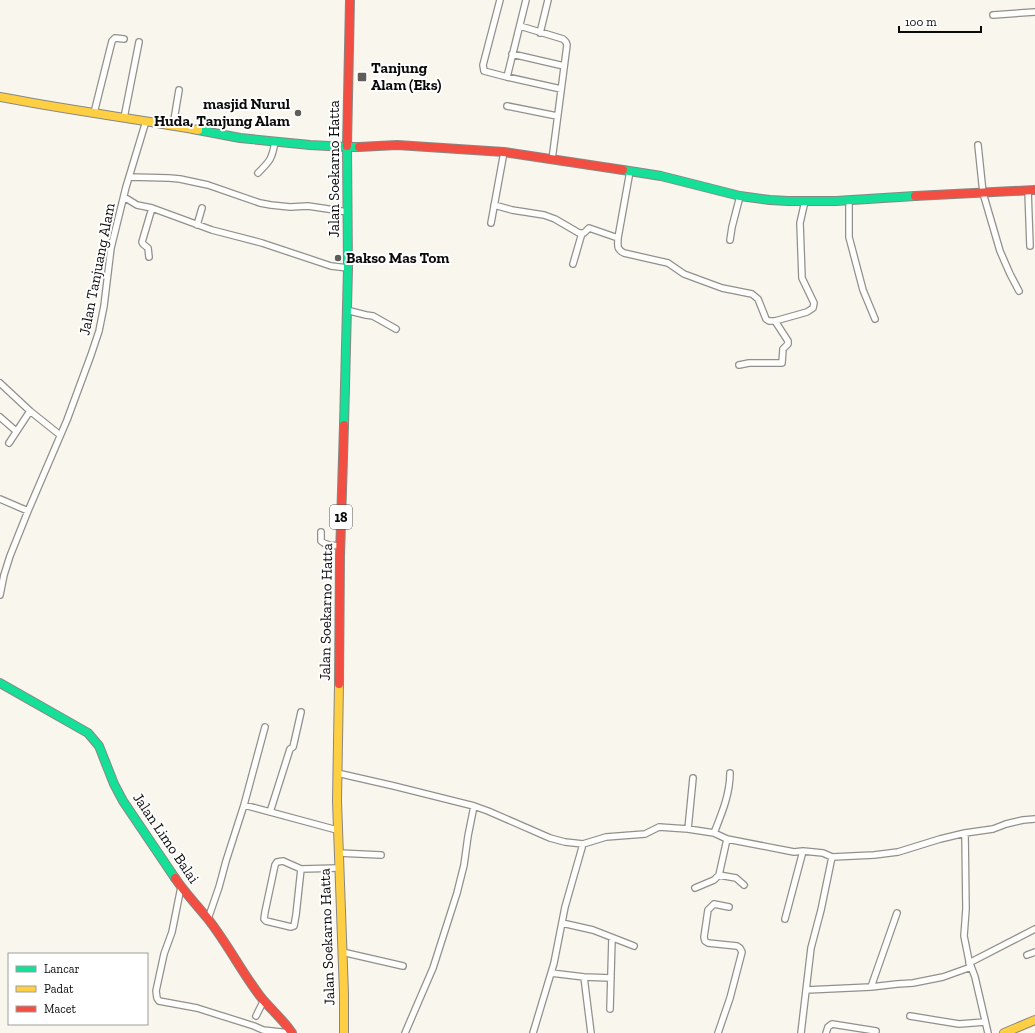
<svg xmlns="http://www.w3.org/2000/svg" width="1035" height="1033" font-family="'Zilla Slab',serif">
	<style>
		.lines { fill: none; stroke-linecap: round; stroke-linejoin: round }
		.street-casing { stroke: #92908c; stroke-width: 8 }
		.fast-casing { stroke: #888783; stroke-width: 10 }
		.slow-casing { stroke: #888783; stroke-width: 10 }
		.jam-casing { stroke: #888783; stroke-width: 10 }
		.street { stroke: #fefefc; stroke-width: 5.5 }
		.fast { stroke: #16e098; stroke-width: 8 }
		.slow { stroke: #ffcf43; stroke-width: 8 }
		.jam { stroke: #f24e42; stroke-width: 8 }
		.poi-dot { fill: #5e5d59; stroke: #fff; stroke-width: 1.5 }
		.labels { text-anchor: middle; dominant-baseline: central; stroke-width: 4; stroke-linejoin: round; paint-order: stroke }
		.shield { fill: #fff; stroke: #545454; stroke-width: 1 }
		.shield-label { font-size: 14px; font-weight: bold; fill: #0a0a0a }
		.poi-label { font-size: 15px; font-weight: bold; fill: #0a0a0a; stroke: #fff; text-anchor: start }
		.street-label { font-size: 15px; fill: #0a0a0a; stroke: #fff }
	</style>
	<rect width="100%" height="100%" fill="#f9f6ed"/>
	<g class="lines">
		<g class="street-casing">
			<path id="street" d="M 500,0 L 483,65 L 484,71 L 507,77 L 561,89
				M 993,15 L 1035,12
				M 520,26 L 563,39 L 566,42 L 567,45 L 552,160
				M 540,33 L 548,0
				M 512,54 L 564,66
				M 507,77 L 526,0
				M 507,106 L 557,116
				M 94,113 L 112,41 L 115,38 L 124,39
				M 124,118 L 139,42
				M 173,126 L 179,90
				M 978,145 L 983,193 L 1000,251 L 1010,274 L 1019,291
				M 630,171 L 618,238 C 618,245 616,249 624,253 L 668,263 L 684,274 L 722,288 L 752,294 L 758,299 L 766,319 L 769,321 L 775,321 L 807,312 L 813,308 L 814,303 L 802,278 L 800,223 L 805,201
				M 258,173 C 270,161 272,159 275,142
				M 129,177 L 169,178 L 180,179 L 208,185 L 260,203 L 271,205 L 290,207 L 308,206 L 348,212
				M 1028,190 L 1030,246
				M 124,197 L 137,205 L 152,208 L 212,230 L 262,243 L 331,266 L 348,268
				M 849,200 L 849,237 L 863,290 L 875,319
				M 494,205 L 512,210 L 544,215 L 555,219 L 579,233 L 584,233 L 589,228 L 618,238
				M 491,223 L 504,152
				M 197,225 L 202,208
				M 730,240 L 732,227 L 740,196
				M 149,257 L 148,248 L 143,244 L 142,242 L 152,208
				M 573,264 L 582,233
				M 346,310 L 366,315 L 373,316 L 396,329
				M 739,365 L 749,363 L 782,363 L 783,349 L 788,344 L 788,341 L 775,321
				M 0,383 L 30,411 L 60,435
				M 0,417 L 16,431
				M 9,443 L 30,411
				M 0,499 L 28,511
				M 321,532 L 321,541 C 326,546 333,545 340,546
				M 0,595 L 4,575 L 10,556 L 28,511 L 67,420 L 91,355 L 99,331 L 104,306 L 111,248 L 126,187 L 146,121
				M 337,773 L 394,786 L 474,806 L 488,811 L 550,838 L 565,842 L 583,844 L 606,837 L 645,834 L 659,827 L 688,829 L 714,833 L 727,839 L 794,852 L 803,851 L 823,853 L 832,857 L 874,855 L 898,852 L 940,839 L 965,833 L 993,829 L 1006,824 L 1023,820 L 1035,819
				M 244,805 L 265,727
				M 270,812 L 290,749 L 293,747 L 294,743 L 301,712
				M 688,829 L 693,778
				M 714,833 C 722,813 730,794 730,773
				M 965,833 L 966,909 L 964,936 L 969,961 L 975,977 L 988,1033
				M 338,853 L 381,855
				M 301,869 L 296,915 L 294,926 L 291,927 L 266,921 L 264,919 L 265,912 L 275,865 L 277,862 L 283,861 L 301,869 L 339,868
				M 719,875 L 736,878 L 744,885
				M 181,887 L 172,932 L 164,954 L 156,991 L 157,998 L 159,1001 L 197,1008 L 254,1026 L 263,1030 L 290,1033
				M 695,888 L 714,880 L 719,875 L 727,839
				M 208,919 L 219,887 L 226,861 L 244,805 L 337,830
				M 785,919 L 803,851
				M 562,923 L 593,930 L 634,946
				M 342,952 L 403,966
				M 1027,955 L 1035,952
				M 969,963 L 1035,929
				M 551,973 L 584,977 L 611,978
				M 584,977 L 591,1033
				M 871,987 L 897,913
				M 806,990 L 871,987 L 897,984 L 913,983 L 943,977 L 971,967
				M 610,1009 L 612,938
				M 256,1016 L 264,1000
				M 910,1016 L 959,1024 L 985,1022
				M 405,1033 L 433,968 L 457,893 L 464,865 L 468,836 L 474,806
				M 533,1033 L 554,963 L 565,907 L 583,844
				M 718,1033 L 730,998 L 742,952 L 740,948 L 737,946 L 708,943 L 705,941 L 704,937 L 708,910 L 714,904 L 729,907
				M 801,1033 L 811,948 L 821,910 L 832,857
				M 826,1033 L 828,1027 L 832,1024 L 876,1031"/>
		</g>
		<g class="fast-casing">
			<path id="fast" d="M 198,130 L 240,138 L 310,145 L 347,147 L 359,147
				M 623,170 L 661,176 L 740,196 L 770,200 L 788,201 L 836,201 L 915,196
				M 344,425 L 348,268 L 347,146
				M 0,683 L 88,733 L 99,746 L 114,784 L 123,801 L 175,878"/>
		</g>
		<g class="slow-casing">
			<path id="slow" d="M 0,97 C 66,110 132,118 198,130
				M 339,684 L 337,801 L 344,994 L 344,1033
				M 1004,1033 L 1035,1020"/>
		</g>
		<g class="jam-casing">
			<path id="jam" d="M 347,146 L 350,0
				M 359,147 L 397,145 L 504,152 L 623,170
				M 915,196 L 1035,190
				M 339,684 L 340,556 L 344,425
				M 175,878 C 185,893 197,905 208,919 C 227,943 241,971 260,996 C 270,1009 283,1019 292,1033"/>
		</g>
		<use href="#street" class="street"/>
		<use href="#fast" class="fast"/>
		<use href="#slow" class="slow"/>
		<use href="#jam" class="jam"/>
	</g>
	<g class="poi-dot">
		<rect x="357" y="72" width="10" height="10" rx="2"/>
		<circle cx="298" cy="113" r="4"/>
		<circle cx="338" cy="258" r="4"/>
	</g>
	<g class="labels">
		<rect class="shield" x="330" y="505" width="22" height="24" rx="3"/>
		<g class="shield-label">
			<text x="341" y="517">18</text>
		</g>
		<g class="poi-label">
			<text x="371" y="68">Tanjung<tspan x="371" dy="17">Alam (Eks)</tspan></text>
			<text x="290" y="104" text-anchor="end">masjid Nurul<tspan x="290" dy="17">Huda, Tanjung Alam</tspan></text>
			<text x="346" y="258">Bakso Mas Tom</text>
		</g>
		<g class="street-label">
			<text transform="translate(334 169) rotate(-90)">Jalan Soekarno Hatta</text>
			<text transform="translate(97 269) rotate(-79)">Jalan Tanjuang Alam</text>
			<text transform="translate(326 612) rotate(-89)">Jalan Soekarno Hatta</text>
			<text transform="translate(166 838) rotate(56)">Jalan Limo Balai</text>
			<text transform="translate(327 937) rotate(-92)">Jalan Soekarno Hatta</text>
		</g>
	</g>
	<rect x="8" y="953" width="140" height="72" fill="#ffffff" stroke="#9d9d9d"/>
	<rect x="16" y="966" width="20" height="6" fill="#16e098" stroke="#9d9d9d"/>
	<text x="44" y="973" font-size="12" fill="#0a0a0a">Lancar</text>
	<rect x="16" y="986" width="20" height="6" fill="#ffcf43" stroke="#9d9d9d"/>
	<text x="44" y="993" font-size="12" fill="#0a0a0a">Padat</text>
	<rect x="16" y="1006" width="20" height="6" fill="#f24e42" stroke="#9d9d9d"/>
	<text x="44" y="1013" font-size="12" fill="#0a0a0a">Macet</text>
	<path d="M899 26v6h82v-6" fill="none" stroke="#0a0a0a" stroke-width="2"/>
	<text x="905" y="26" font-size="12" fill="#0a0a0a" stroke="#ffffff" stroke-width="3" paint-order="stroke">100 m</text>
</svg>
